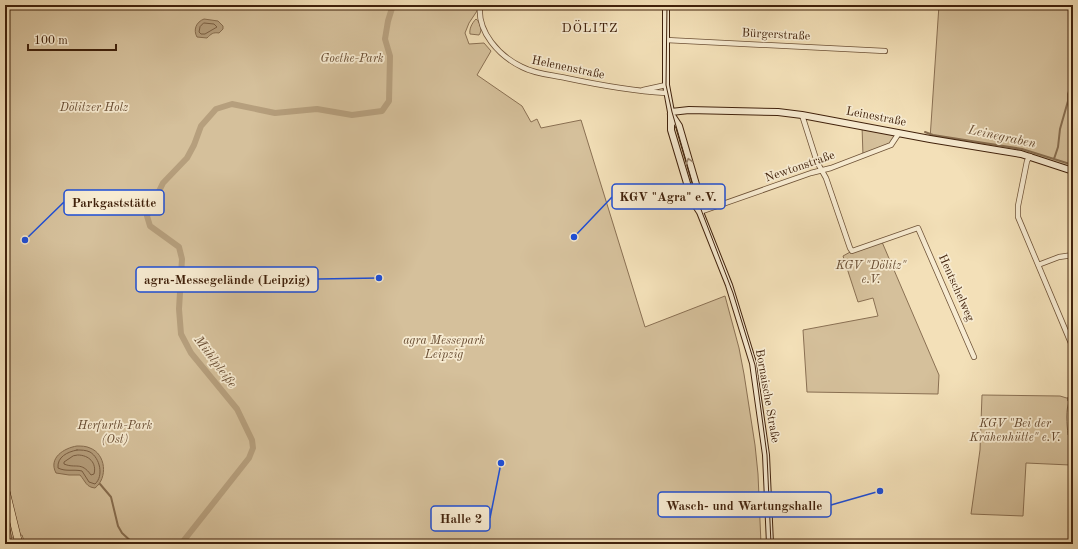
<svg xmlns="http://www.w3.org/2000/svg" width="1078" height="549" font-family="'Old Standard TT',serif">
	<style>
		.green { fill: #d5c09b; stroke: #8a7053 }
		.water { fill: #b69f7d; stroke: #876d4f }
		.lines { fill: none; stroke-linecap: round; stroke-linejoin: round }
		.shore { stroke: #7b6044; stroke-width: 1 }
		.stream { stroke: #876d4f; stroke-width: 2 }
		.canal { stroke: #b69f7d; stroke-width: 6 }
		.minor-casing { stroke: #6d5136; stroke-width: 6 }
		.secondary-casing { stroke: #40210b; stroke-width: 8 }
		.trunk-casing { stroke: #40210b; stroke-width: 8 }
		.minor { stroke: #f7ebd1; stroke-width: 4.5 }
		.secondary { stroke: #f7ebd1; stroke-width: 6 }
		.trunk { stroke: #f3e0b8; stroke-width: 7 }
		.tram { stroke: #40210b; stroke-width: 1 }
		.oneway { stroke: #9c866e }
		.labels { text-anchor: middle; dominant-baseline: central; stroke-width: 3.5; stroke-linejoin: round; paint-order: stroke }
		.street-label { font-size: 12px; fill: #40210b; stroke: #f7ebd1 }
		.park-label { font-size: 12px; font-style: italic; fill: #65492f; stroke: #f7ebd1 }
		.neighbourhood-label { font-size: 13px; letter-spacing: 1px; fill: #40210b; stroke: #f7ebd1 }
		.water-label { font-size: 13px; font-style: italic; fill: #694d33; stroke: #f7ebd1 }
		.leader { fill: none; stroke: #1d4ed8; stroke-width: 1.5 }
		.callout-dot { fill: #1d4ed8; stroke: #f7ebd1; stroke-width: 1.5 }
		.callout { fill: #f7ebd1; stroke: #1d4ed8; stroke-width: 1.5 }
		.callout-label { font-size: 13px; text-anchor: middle; font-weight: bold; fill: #40210b }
	</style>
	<rect width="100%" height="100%" fill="#f3e0b8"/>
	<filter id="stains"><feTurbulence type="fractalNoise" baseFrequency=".005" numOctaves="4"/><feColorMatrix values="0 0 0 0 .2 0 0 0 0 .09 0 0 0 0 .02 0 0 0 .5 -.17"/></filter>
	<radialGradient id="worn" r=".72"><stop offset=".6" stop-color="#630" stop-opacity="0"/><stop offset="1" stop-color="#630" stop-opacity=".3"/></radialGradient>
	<path class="green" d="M 5,5 L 480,5 L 479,8 L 469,23 L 465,33 L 469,44 L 484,43 L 491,51 L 477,75 L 522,106 L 531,122 L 537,119 L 541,128 L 581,120 L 645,327 L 725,296 L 739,348 L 744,374 L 755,445 L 758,474 L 761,544 L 25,544 L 22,535 L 5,539 Z
		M 939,5 L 1073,5 L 1073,171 L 1030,156 L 930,139 Z
		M 476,19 C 480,22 483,30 479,35 L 470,34 C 469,29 472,23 476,19 Z
		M 862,126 L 899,133 L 891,145 L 863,156 Z
		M 882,242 L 939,375 L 938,394 L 807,392 L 803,330 L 878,316 L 873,298 L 858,302 L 843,256 L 852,251 Z
		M 982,395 L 1060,396 L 1070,399 C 1065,411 1067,423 1068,435 L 1073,436 L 1073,486 L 1070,465 L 1026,463 L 1023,516 L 971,514 L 980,450 Z"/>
	<path class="water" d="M 204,19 L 218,21 L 223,26 L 223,29 L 219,33 C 213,32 211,34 207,38 L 197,37 C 193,30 196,22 204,19 Z
		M 77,446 C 81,446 86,446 90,448 C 106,454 108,478 95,488 C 86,487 86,482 80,475 L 69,475 L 56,473 C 48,458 64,448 77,446 Z"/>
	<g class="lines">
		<path class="shore" d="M 204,23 L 214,24 L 217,27 L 205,34 L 201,34 L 199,32 L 200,27 Z
			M 77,450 C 81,450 86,450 90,452 C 100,458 104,476 95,484 L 89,482 L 82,471 C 74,469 66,472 58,468 C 57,457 67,452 77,450 Z
			M 78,455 C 89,455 97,463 94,474 L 91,475 C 81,461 76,469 64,464 L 64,462 L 73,456 Z"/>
		<path class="stream" d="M 5,67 L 5,69
			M 925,132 L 933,135 L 1022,149 L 1073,165
			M 1054,159 L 1058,147 L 1060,129 L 1068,101 L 1068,94 L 1073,79
			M 100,484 L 111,497 L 118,526 L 122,533 L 134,544"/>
		<path class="canal" d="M 181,544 L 249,458 L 253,448 L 252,440 L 237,409 L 191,353 L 181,334 L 179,309 L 182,259 L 179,247 L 150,226 L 147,216 L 163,183 L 187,158 L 194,145 L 201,126 L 216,109 L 232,104 L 275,113 L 317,109 L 352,115 L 382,111 L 389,101 L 390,56 L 385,39 L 388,21 L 393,5"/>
		<g class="minor-casing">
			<path id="minor" d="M 480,5 C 477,32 499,56 522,67 C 535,74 552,75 566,78 C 599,85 632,91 666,93
				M 666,40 L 885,51
				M 643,90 L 666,85
				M 802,115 L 817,162 L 826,178 L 850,248 L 852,251 L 918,228 L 974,357
				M 1030,156 L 1027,161 L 1018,206 L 1018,217 L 1073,348
				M 700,212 L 811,173 L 831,168 L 891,145 L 899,133
				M 1038,265 L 1059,257 L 1073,255
				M 1070,399 L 1073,400
				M 770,544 L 785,544"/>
		</g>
		<g class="secondary-casing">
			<path id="secondary" d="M 666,5 L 666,85 L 671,112 L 671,130 L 692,200 L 700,212 L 729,285 L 753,363 L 766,455 L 770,544
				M 671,112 L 689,110 L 778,112 L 802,115 L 930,139 L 1021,154 L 1073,171
				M 671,114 L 679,126 L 700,198 L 700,212"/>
		</g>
		<g class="trunk-casing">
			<path id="trunk" d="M 5,487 L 19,544
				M 5,523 L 9,544"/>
		</g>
		<use href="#minor" class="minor"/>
		<use href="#secondary" class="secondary"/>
		<use href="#trunk" class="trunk"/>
		<path class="tram" d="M 667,5 L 666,85 L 672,112 L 697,199 L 733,293 L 755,365 L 767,455 L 771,544"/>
	</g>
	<defs><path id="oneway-chevron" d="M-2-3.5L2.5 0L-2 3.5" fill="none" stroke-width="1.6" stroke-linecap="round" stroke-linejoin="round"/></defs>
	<use class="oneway" href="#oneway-chevron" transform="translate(689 161) rotate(-106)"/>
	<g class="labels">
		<g class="street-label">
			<text transform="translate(776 35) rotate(3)">Bürgerstraße</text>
			<text transform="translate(568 68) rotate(12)">Helenenstraße</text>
			<text transform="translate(876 117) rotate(11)">Leinestraße</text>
			<text transform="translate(800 167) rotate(-19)">Newtonstraße</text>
			<text transform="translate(956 288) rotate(66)">Hentschelweg</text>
			<text transform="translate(767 396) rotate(80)">Bornaische Straße</text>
		</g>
		<g class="park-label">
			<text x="352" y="59">Goethe-Park</text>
			<text x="94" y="108">Dölitzer Holz</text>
			<text x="871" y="266">KGV "Dölitz"<tspan x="871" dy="14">e.V.</tspan></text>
			<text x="444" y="341">agra Messepark<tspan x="444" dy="14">Leipzig</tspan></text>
			<text x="1015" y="424">KGV "Bei der<tspan x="1015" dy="14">Krähenhütte" e.V.</tspan></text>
			<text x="115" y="426">Herfurth-Park<tspan x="115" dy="14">(Ost)</tspan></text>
		</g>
		<g class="neighbourhood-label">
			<text x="590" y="28">DÖLITZ</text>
		</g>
		<g class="water-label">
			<text transform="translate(1002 137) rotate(12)">Leinegraben</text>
			<text transform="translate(215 362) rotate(53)">Mühlpleiße</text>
		</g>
	</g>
	<path class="leader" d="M574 237L612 197M25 240L64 202M379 278L318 279M880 491L831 505M501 463L490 518"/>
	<g class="callout-dot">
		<circle cx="574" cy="237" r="4"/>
		<circle cx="25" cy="240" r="4"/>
		<circle cx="379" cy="278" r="4"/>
		<circle cx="880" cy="491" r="4"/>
		<circle cx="501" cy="463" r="4"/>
	</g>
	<g class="callout">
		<rect x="612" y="184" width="113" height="25" rx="4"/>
		<rect x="64" y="190" width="100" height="25" rx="4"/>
		<rect x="136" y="267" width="182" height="25" rx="4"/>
		<rect x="658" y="492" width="173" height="25" rx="4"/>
		<rect x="431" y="506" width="59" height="25" rx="4"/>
	</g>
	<g class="callout-label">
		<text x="668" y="201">KGV "Agra" e.V.</text>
		<text x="114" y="207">Parkgaststätte</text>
		<text x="227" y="284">agra-Messegelände (Leipzig)</text>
		<text x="744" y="510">Wasch- und Wartungshalle</text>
		<text x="461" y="523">Halle 2</text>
	</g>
	<rect width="1078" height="549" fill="none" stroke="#f3e0b8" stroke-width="20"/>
	<rect x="6" y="6" width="1066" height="537" fill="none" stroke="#40210b" stroke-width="2"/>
	<rect x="10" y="10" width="1058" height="529" fill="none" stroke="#40210b"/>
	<path d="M28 44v6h88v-6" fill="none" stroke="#40210b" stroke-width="2"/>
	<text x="34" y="44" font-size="12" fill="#40210b" stroke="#f7ebd1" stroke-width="3" paint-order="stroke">100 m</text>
	<rect width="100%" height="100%" filter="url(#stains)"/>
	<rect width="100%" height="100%" fill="url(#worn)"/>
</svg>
